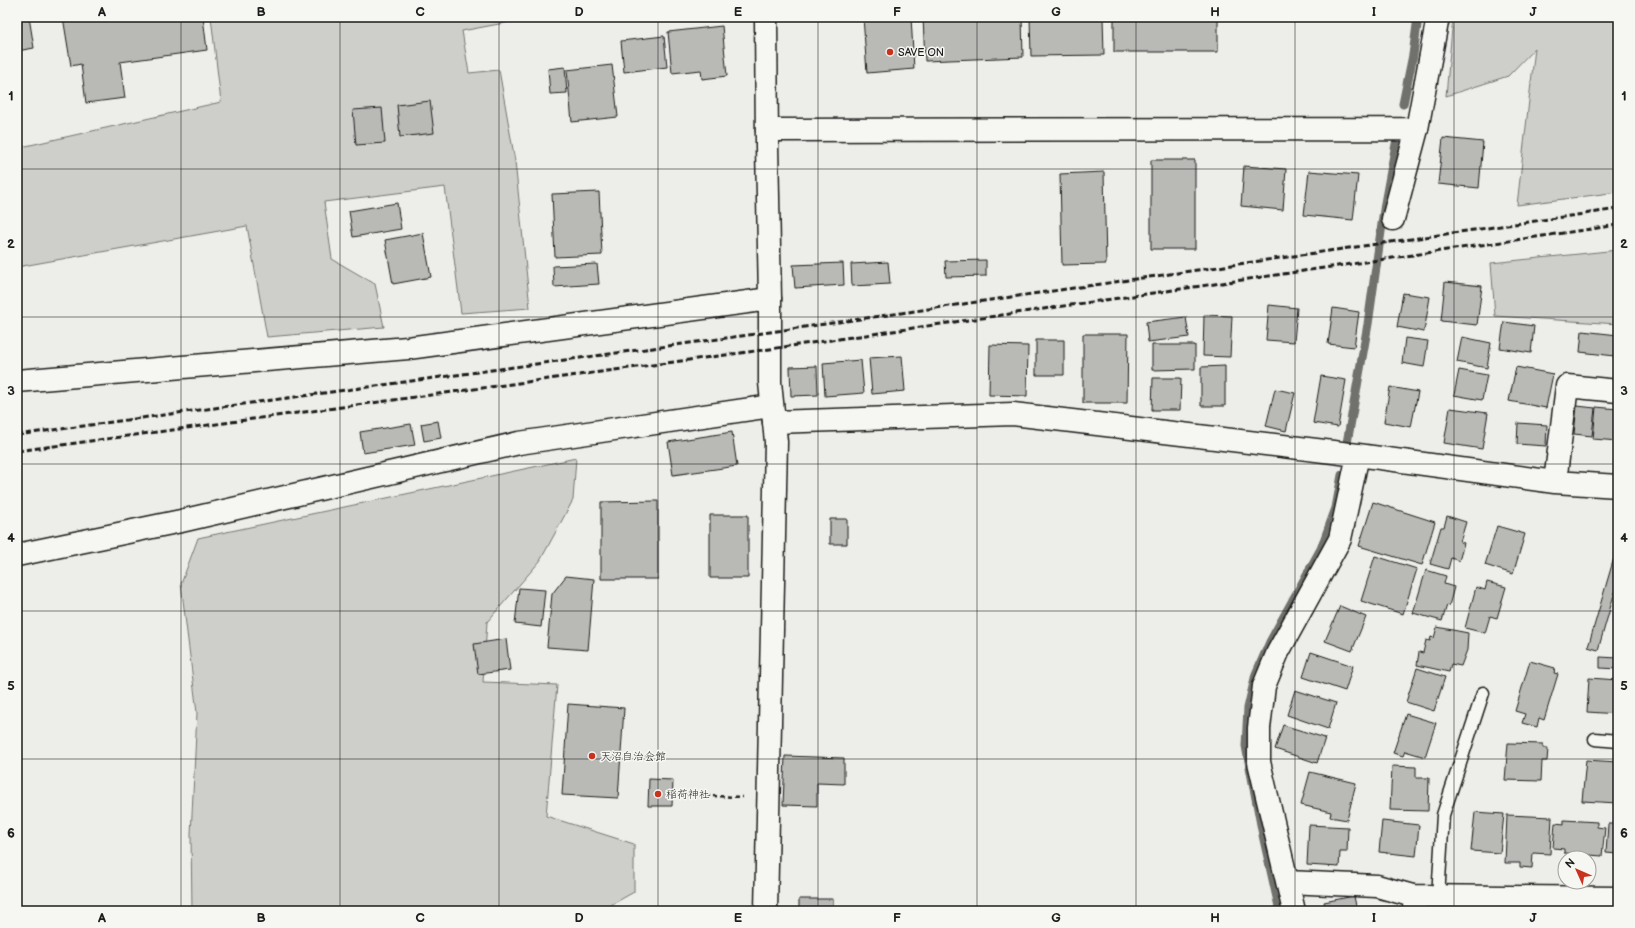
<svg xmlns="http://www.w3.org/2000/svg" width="1635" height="928" font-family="'Balsamiq Sans','Klee One',sans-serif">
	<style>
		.green { fill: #cececb; stroke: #757574 }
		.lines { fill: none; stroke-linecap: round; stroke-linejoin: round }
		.stream { stroke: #6f6f6d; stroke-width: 9 }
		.building { fill: #b9b9b6; stroke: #1c1c1c }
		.service-casing { stroke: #1c1c1c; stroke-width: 15 }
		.minor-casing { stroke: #1c1c1c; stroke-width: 25 }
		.tertiary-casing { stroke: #1c1c1c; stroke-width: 25 }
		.path { stroke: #1c1c1c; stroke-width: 2.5; stroke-dasharray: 4 3; stroke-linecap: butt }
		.service { stroke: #f6f6f2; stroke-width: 12 }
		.minor { stroke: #f6f6f2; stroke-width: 22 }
		.tertiary { stroke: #f6f6f2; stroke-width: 22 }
		.rail { stroke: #1c1c1c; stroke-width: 3; stroke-dasharray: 6 3; stroke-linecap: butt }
		.grid { fill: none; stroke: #1c1c1c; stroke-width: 1; stroke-opacity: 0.55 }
		.poi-dot { fill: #c8321e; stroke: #f6f6f2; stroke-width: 1.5 }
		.labels { text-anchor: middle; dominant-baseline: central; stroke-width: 3; stroke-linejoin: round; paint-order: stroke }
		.poi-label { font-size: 11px; fill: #1c1c1c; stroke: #f6f6f2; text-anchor: start }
		.neatline { fill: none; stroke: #1c1c1c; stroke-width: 1.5 }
		.grid-label { font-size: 13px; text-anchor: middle; font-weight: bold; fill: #1c1c1c }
	</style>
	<rect width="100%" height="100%" fill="#edede9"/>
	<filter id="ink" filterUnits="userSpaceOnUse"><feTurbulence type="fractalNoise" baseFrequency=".025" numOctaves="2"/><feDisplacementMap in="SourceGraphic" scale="8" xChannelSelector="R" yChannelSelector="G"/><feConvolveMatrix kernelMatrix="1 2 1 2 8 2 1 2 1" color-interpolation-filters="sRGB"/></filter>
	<g filter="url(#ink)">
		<path class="green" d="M 211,17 L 536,17 L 462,31 L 469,73 L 499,70 L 515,161 L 530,308 L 461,313 L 445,187 L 324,202 L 332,259 L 375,284 L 384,327 L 267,337 L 247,226 L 17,267 L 17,148 L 221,102 Z
			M 1453,17 L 1618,17 L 1618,192 L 1517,205 L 1535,48 L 1508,76 L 1446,96 Z
			M 1618,250 L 1618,324 L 1495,316 L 1491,263 Z
			M 576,458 L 573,500 L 540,561 L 487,622 L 483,682 L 557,685 L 546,816 L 634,844 L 634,892 L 600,911 L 192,911 L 191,834 L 197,713 L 181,584 L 198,538 Z"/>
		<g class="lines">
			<path class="stream" d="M 1403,104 L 1413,55 L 1418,17
				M 1347,443 L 1368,324 L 1385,203 L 1396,144
				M 1280,911 L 1263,835 L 1246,746 L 1248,708 L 1256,674 L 1270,642 L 1321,549 L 1336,508 L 1342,475"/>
		</g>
		<path class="building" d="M 17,17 L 29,17 L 34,48 L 17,51 Z
			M 63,17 L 203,17 L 207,50 L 120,62 L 125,98 L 86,103 L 81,64 L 71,66 Z
			M 863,17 L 911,17 L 914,69 L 867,73 Z
			M 923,17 L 1022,17 L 1023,57 L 925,61 Z
			M 1030,17 L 1103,17 L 1104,55 L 1031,56 Z
			M 1114,17 L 1218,17 L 1218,52 L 1114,52 Z
			M 722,26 L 727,76 L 702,79 L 701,70 L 672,73 L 668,32 Z
			M 664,36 L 667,67 L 624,72 L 621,41 Z
			M 612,65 L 618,117 L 572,122 L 567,70 Z
			M 565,67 L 567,93 L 550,94 L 548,69 Z
			M 430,101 L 434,133 L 400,137 L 397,105 Z
			M 382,108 L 385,143 L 356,145 L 353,110 Z
			M 1443,138 L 1483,142 L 1479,188 L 1438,184 Z
			M 1151,160 L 1195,160 L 1195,249 L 1151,249 Z
			M 1244,166 L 1286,169 L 1283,210 L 1241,206 Z
			M 1309,171 L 1358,175 L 1353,220 L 1304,215 Z
			M 1104,172 L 1106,264 L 1062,265 L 1060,174 Z
			M 599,192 L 602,255 L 555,257 L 552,194 Z
			M 397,203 L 401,229 L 353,237 L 349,211 Z
			M 423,233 L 431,277 L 393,284 L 385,240 Z
			M 986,260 L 986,276 L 946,277 L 945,261 Z
			M 888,262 L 890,284 L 852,286 L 851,264 Z
			M 843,263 L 844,285 L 795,288 L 793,265 Z
			M 597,264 L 599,284 L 554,287 L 553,266 Z
			M 1445,282 L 1482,286 L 1477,325 L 1441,321 Z
			M 1403,293 L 1430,297 L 1424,332 L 1397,327 Z
			M 1269,305 L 1297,308 L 1294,342 L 1266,340 Z
			M 1333,308 L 1359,312 L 1354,347 L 1328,344 Z
			M 1204,315 L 1232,316 L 1230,357 L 1203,356 Z
			M 1186,317 L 1189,337 L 1148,342 L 1146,322 Z
			M 1504,322 L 1534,326 L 1531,353 L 1500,348 Z
			M 1582,331 L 1618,335 L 1615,356 L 1580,352 Z
			M 1083,334 L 1128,334 L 1127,403 L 1083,403 Z
			M 1462,337 L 1491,343 L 1487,368 L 1457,362 Z
			M 1405,338 L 1428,341 L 1424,367 L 1402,363 Z
			M 1036,340 L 1064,340 L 1064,375 L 1036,375 Z
			M 990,345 L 1028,346 L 1027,396 L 989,395 Z
			M 1152,345 L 1195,345 L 1195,369 L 1152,370 Z
			M 902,356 L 905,391 L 872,394 L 869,358 Z
			M 861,360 L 864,393 L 825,396 L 823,363 Z
			M 817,366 L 818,395 L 791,396 L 790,367 Z
			M 1225,366 L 1225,406 L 1201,406 L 1201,367 Z
			M 1516,367 L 1553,374 L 1546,408 L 1509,401 Z
			M 1459,370 L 1487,375 L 1482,400 L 1454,395 Z
			M 1321,376 L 1346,380 L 1338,427 L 1313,423 Z
			M 1153,378 L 1181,378 L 1180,410 L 1152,410 Z
			M 1390,387 L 1418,392 L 1411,427 L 1384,422 Z
			M 1275,389 L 1295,393 L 1286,431 L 1266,426 Z
			M 1577,406 L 1595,408 L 1592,436 L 1574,434 Z
			M 1596,407 L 1618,409 L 1618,441 L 1593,439 Z
			M 1450,408 L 1488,413 L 1482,449 L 1444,443 Z
			M 438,421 L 441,438 L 424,441 L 421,424 Z
			M 1518,423 L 1547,425 L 1546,446 L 1517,444 Z
			M 411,424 L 415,445 L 363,453 L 360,432 Z
			M 732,432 L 737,466 L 673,475 L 668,442 Z
			M 658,501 L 658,579 L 601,579 L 601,502 Z
			M 1373,502 L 1435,522 L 1422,565 L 1359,546 Z
			M 710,515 L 748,515 L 748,578 L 710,578 Z
			M 1447,516 L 1466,522 L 1460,542 L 1464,543 L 1459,561 L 1451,558 L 1448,569 L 1430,564 L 1441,527 L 1444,527 Z
			M 830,519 L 847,519 L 847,544 L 830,544 Z
			M 1497,526 L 1525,534 L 1513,574 L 1485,565 Z
			M 1618,544 L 1618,581 L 1598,650 L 1588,647 Z
			M 1375,556 L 1417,569 L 1403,614 L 1361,601 Z
			M 1426,570 L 1446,576 L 1444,584 L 1454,587 L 1449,606 L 1447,605 L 1442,621 L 1413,613 Z
			M 566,576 L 594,579 L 588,650 L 547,647 L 552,594 Z
			M 1487,582 L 1506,587 L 1497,618 L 1490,616 L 1485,633 L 1465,628 L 1476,587 L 1485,590 Z
			M 519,588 L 545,590 L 541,627 L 515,624 Z
			M 1340,606 L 1366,617 L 1352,651 L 1325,641 Z
			M 1437,627 L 1468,633 L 1467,650 L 1461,666 L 1451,664 L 1449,672 L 1417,665 L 1419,652 L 1423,653 L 1426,640 L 1430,641 L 1431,637 L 1434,638 Z
			M 506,639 L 510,670 L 478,674 L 474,644 Z
			M 1311,652 L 1353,666 L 1345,691 L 1303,677 Z
			M 1600,657 L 1618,658 L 1618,669 L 1600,668 Z
			M 1530,661 L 1555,668 L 1554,673 L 1558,674 L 1544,720 L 1539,718 L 1537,727 L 1522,723 L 1525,714 L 1515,711 Z
			M 1417,668 L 1445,677 L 1434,711 L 1406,702 Z
			M 1589,678 L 1618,680 L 1618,714 L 1587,712 Z
			M 1295,690 L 1336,703 L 1328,729 L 1287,715 Z
			M 568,704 L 624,708 L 618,798 L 562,795 Z
			M 1406,714 L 1436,723 L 1425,757 L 1405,751 L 1403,756 L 1393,753 Z
			M 1283,725 L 1325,738 L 1317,763 L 1275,749 Z
			M 1508,743 L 1543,744 L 1543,748 L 1548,748 L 1547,761 L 1542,761 L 1541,781 L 1505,780 Z
			M 785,756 L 844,758 L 844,784 L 817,783 L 817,806 L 783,805 Z
			M 1586,760 L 1618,762 L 1618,803 L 1582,801 Z
			M 1392,766 L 1416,767 L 1416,778 L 1429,778 L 1428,811 L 1390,810 Z
			M 1310,772 L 1356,783 L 1347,820 L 1330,817 L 1331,812 L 1301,805 Z
			M 649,779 L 673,780 L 672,806 L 648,806 Z
			M 1475,812 L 1504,814 L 1500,853 L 1471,851 Z
			M 1507,815 L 1552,817 L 1550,854 L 1533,853 L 1532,868 L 1520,867 L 1520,863 L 1505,863 Z
			M 1564,820 L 1597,822 L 1597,827 L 1605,828 L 1602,856 L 1564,853 L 1564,849 L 1553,848 L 1555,823 L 1564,824 Z
			M 1382,821 L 1419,825 L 1416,856 L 1379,852 Z
			M 1608,824 L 1618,824 L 1618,854 L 1606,853 Z
			M 1309,825 L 1348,827 L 1347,852 L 1340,852 L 1339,867 L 1307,865 Z
			M 1354,896 L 1357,911 L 1326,911 L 1324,902 Z
			M 799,899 L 833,899 L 833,911 L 799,911 Z
			M 593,906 L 625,909 L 625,911 L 593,911 Z"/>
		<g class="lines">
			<g class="service-casing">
				<path id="service" d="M 1595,739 L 1618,741
					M 1438,897 L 1443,815 L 1483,693"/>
			</g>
			<g class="minor-casing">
				<path id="minor" d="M 767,130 L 1417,129
					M 1393,219 L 1417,129 L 1438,17
					M 17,381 L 408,348 L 770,299
					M 774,422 L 1013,414 L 1358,455 L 1555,482 L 1618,486
					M 1555,482 L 1567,386 L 1618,391
					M 17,555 L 181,521 L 519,443 L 772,406
					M 1287,882 L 1377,886 L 1413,896
					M 1294,911 L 1259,762 L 1259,728 L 1264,686 L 1278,652 L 1340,539 L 1358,455
					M 1415,911 L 1413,896 L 1618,898"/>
			</g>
			<g class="tertiary-casing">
				<path id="tertiary" d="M 766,911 L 776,442 L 770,382 L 770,299 L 767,146 L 766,17"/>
			</g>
			<path class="path" d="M 678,795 L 742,797"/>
			<use href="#service" class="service"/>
			<use href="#minor" class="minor"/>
			<use href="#tertiary" class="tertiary"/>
			<path class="rail" d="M 17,435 L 770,332 L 1618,209
				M 17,451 L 770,349 L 1618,225"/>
		</g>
	</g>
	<path class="grid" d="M 181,17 L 181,911M 340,17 L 340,911M 499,17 L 499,911M 658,17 L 658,911M 818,17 L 818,911M 977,17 L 977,911M 1136,17 L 1136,911M 1295,17 L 1295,911M 1454,17 L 1454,911M 17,169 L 1618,169M 17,317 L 1618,317M 17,464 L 1618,464M 17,611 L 1618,611M 17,759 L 1618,759"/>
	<g class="poi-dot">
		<circle cx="890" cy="52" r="4"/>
		<circle cx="592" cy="756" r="4"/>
		<circle cx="658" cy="794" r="4"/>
	</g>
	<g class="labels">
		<g class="poi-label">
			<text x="898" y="52">SAVE ON</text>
			<text x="600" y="756">天沼自治会館</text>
			<text x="666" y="794">稲荷神社</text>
		</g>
	</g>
	<rect width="1635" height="928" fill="none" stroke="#f6f6f2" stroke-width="44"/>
	<g transform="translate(1577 870) rotate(315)"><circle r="19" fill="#f6f6f2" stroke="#9f9f9c"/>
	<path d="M0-3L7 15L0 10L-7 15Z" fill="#c8321e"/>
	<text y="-6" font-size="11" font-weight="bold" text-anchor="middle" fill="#1c1c1c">N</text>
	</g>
	<rect x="22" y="22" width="1591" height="884" class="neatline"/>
	<g class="grid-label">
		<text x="102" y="16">A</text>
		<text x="261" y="16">B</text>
		<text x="420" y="16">C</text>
		<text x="579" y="16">D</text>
		<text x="738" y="16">E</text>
		<text x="897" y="16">F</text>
		<text x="1056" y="16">G</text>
		<text x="1215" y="16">H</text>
		<text x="1374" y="16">I</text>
		<text x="1533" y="16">J</text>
		<text x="11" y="100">1</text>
		<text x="1624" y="100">1</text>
		<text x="11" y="248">2</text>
		<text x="1624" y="248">2</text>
		<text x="11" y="395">3</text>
		<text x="1624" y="395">3</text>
		<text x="11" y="542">4</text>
		<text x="1624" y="542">4</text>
		<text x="11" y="690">5</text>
		<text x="1624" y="690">5</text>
		<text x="11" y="837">6</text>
		<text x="1624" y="837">6</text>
		<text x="102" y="922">A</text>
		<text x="261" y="922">B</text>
		<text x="420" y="922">C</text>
		<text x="579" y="922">D</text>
		<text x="738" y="922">E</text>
		<text x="897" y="922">F</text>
		<text x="1056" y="922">G</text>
		<text x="1215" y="922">H</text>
		<text x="1374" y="922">I</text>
		<text x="1533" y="922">J</text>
	</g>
</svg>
